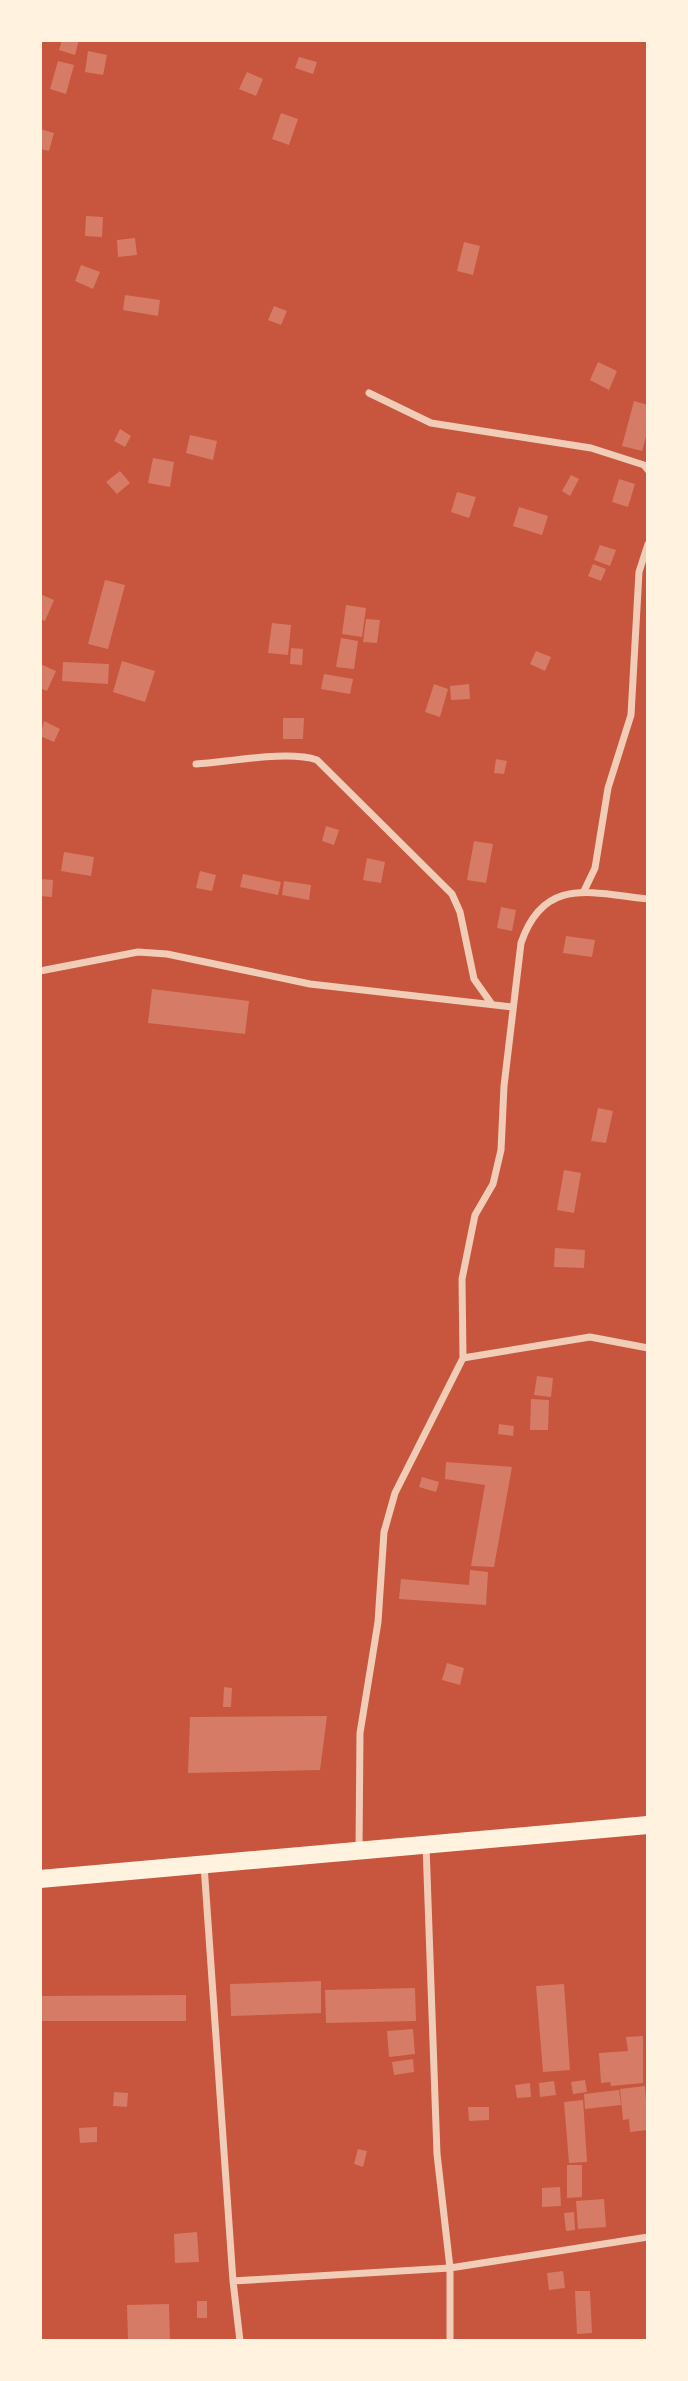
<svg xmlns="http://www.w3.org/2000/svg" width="688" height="2381" font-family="'IBM Plex Sans',sans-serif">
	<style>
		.building { fill: #d67c66 }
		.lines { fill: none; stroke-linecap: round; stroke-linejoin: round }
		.minor { stroke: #f1ccb7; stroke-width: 7 }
		.primary { stroke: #fff3e0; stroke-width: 18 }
	</style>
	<rect width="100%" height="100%" fill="#c8553d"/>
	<path class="building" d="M 62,40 L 79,40 L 75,55 L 59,50 Z
		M 88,51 L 107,55 L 103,75 L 85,72 Z
		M 299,57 L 317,62 L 313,74 L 295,68 Z
		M 58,61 L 74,65 L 66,94 L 50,89 Z
		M 247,72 L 263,79 L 256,96 L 239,89 Z
		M 281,113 L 298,119 L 289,145 L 272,139 Z
		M 40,129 L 54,133 L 49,151 L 40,149 Z
		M 86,216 L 103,217 L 102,237 L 85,236 Z
		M 135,238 L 137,255 L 118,257 L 117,240 Z
		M 464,242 L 480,246 L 473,275 L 457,271 Z
		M 81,265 L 100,272 L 93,289 L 75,281 Z
		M 125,295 L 160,300 L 158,316 L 123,310 Z
		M 274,306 L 287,311 L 281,325 L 268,320 Z
		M 598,362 L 617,371 L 609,390 L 590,380 Z
		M 634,401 L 648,405 L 648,429 L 642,451 L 622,446 Z
		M 120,429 L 131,436 L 125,447 L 114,441 Z
		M 190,435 L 217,441 L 213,460 L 186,453 Z
		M 153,458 L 174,462 L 170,487 L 148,483 Z
		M 120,471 L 130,483 L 117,494 L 106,482 Z
		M 571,475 L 579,479 L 570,496 L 562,491 Z
		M 619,479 L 635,484 L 628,507 L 612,502 Z
		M 457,492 L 476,497 L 469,518 L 451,512 Z
		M 519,507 L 548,516 L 542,535 L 513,526 Z
		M 600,545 L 616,550 L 610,566 L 594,560 Z
		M 593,564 L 606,569 L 601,581 L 588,576 Z
		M 105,580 L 125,585 L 108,649 L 88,644 Z
		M 40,594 L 54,600 L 45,621 L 40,619 Z
		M 346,605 L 366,608 L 362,637 L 342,634 Z
		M 366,619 L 380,620 L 377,643 L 363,642 Z
		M 272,623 L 291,625 L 288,655 L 268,653 Z
		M 341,638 L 358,641 L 354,669 L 336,667 Z
		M 291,648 L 303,649 L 302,665 L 290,664 Z
		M 536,651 L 551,657 L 545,671 L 530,664 Z
		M 122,661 L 155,671 L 145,702 L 113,692 Z
		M 63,662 L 109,664 L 108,684 L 62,681 Z
		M 40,664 L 56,671 L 47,691 L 40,688 Z
		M 324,674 L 353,679 L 350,694 L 321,689 Z
		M 434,684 L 448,689 L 440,717 L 425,712 Z
		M 469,684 L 470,699 L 451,700 L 450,686 Z
		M 283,718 L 304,718 L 303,739 L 283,739 Z
		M 44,721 L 60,729 L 54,742 L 40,736 Z
		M 496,759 L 507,761 L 504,774 L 494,773 Z
		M 326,826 L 339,830 L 334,845 L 322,841 Z
		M 474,841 L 493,844 L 486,883 L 467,880 Z
		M 64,852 L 94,857 L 91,876 L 61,871 Z
		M 367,858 L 385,862 L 381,883 L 363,880 Z
		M 200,871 L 216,875 L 212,891 L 196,888 Z
		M 243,874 L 281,882 L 278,895 L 240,887 Z
		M 40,879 L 53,880 L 52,897 L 40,896 Z
		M 284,881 L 311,885 L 309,900 L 282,895 Z
		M 501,907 L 516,910 L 512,931 L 497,928 Z
		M 566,936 L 595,940 L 592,957 L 563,953 Z
		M 152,989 L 249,1001 L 245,1034 L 148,1023 Z
		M 598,1108 L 613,1111 L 606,1143 L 591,1141 Z
		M 564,1170 L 581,1173 L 574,1213 L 557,1210 Z
		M 555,1248 L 585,1250 L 584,1268 L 554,1267 Z
		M 537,1376 L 553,1378 L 551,1397 L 534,1395 Z
		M 531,1399 L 549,1400 L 548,1430 L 530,1430 Z
		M 499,1424 L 514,1426 L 513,1436 L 498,1434 Z
		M 446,1462 L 512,1467 L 494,1567 L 471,1566 L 485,1485 L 445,1479 Z
		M 422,1477 L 439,1482 L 436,1492 L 419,1487 Z
		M 470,1570 L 488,1572 L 486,1605 L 399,1599 L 401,1579 L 469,1585 Z
		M 447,1663 L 464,1668 L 460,1685 L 442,1680 Z
		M 224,1687 L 232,1688 L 231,1707 L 223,1707 Z
		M 327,1716 L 320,1770 L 188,1773 L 190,1717 Z
		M 321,1981 L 321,2013 L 231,2016 L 230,1984 Z
		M 564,1984 L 570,2070 L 543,2072 L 536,1986 Z
		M 415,1988 L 416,2021 L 326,2023 L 325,1990 Z
		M 186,1995 L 186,2021 L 40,2021 L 40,1996 Z
		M 413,2029 L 415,2054 L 389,2057 L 387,2031 Z
		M 643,2036 L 643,2083 L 611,2086 L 610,2082 L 601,2083 L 599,2053 L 628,2051 L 626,2037 Z
		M 413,2059 L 414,2072 L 394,2075 L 392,2062 Z
		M 585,2080 L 587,2092 L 573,2094 L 571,2082 Z
		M 554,2081 L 556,2095 L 540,2097 L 539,2083 Z
		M 530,2083 L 531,2097 L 517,2098 L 515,2085 Z
		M 645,2086 L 648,2130 L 630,2132 L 629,2119 L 623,2120 L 620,2089 Z
		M 619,2090 L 621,2105 L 585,2109 L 584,2094 Z
		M 114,2092 L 128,2093 L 127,2107 L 113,2106 Z
		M 583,2100 L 587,2162 L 569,2163 L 564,2102 Z
		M 468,2107 L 489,2107 L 489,2120 L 469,2121 Z
		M 97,2127 L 97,2142 L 80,2143 L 79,2128 Z
		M 358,2149 L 367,2151 L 363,2167 L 354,2164 Z
		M 567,2165 L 582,2165 L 582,2197 L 567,2198 Z
		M 560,2187 L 561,2206 L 542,2207 L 542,2188 Z
		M 604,2199 L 606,2227 L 578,2229 L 576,2201 Z
		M 574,2212 L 575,2230 L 566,2231 L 564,2213 Z
		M 197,2232 L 199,2262 L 175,2263 L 174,2234 Z
		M 563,2271 L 565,2288 L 549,2290 L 547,2273 Z
		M 575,2291 L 590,2291 L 592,2333 L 577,2334 Z
		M 197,2301 L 207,2301 L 207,2318 L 197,2318 Z
		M 169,2304 L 170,2341 L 128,2341 L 127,2305 Z"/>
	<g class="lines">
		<path class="minor" d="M 369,393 L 431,423 L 591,448 L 644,465 L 648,470
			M 196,764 C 229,762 288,750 317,760 L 452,894 L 460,912 L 474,979 L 491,1003
			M 584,891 L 595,868 L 608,788 L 631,715 L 639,572 L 648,544
			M 40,971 L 138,952 L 167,954 L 310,984 L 513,1007
			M 463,1358 L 590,1337 L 648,1348
			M 426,1845 L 437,2154 L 450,2268 L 450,2341
			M 359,1851 L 360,1733 L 378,1622 L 384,1532 L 395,1493 L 463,1358 L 462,1279 L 475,1215 L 493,1184 L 501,1150 L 504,1086 L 521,943 C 544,876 591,893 648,899
			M 204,1865 L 233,2281 L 240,2341
			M 233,2281 L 450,2268 L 648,2237"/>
		<path class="primary" d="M 40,1879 L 648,1825"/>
	</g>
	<rect width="688" height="2381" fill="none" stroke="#fff3e0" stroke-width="84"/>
</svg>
